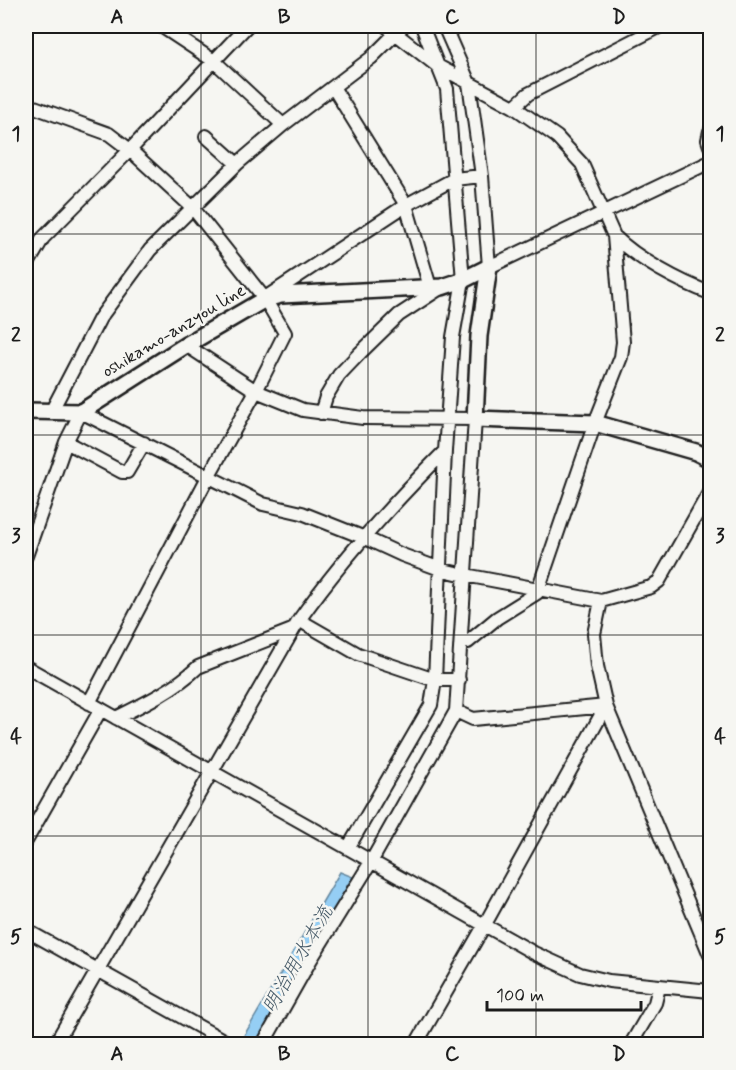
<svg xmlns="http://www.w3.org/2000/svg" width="736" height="1070" font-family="Mynerve,'Klee One',sans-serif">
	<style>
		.water { fill: #95cef4; stroke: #65879e; stroke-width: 1.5 }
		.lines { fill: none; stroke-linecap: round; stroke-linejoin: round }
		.minor-casing { stroke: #1c1c1c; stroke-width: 16 }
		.major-casing { stroke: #1c1c1c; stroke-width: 20 }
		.minor { stroke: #f6f6f2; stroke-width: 12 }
		.major { stroke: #f6f6f2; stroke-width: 15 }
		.grid { fill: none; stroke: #1c1c1c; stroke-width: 1.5; stroke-opacity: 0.55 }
		.labels { text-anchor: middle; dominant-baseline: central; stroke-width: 5; stroke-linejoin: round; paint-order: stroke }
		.street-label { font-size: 18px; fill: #1c1c1c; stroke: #f6f6f2 }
		.water-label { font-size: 20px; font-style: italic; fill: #465a68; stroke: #f6f6f2 }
		.neatline { fill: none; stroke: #1c1c1c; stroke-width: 2 }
		.grid-label { font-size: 20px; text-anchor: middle; font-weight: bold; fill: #1c1c1c }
	</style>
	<rect width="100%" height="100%" fill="#f6f6f2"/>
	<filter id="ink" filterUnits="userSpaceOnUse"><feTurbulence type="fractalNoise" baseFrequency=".0167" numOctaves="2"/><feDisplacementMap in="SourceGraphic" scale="12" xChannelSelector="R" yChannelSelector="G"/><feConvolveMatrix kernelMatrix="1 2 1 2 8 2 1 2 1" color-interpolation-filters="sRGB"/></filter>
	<g filter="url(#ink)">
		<path class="water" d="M 340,872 L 353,877 L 346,887 L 346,891 L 256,1044 L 239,1044 Z"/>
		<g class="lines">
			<g class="minor-casing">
				<path id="minor" d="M 161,26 L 214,61 L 283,125
					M 386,26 L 436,65 L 514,107 L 557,137 L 582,164 L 614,236 L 623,342 L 621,357 L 595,423 L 537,593 L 497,618 L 468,642 L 461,643
					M 444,26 L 469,83 L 482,176 L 489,267 L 710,162
					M 333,87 L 406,205 L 430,287
					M 26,104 L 109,134 L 130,150 L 192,207 L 265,299 L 285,333 L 256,391 L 209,475 L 89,703
					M 514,107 L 528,94 L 661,26
					M 710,131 L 708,140 L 710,146
					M 206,136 L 237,164
					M 614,236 C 637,259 680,282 710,293
					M 26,267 L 43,238 L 130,150 L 247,26
					M 268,296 L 406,205 L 454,179 L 482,176
					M 186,345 L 256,391 L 303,410 L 363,418 L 475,419 L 456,711 L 371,862 L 311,959 L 263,1044
					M 51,412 L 100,318 L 150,250 L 237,164 L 283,125 L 371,58 L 403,26
					M 321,413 L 326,397 L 339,375 L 360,353 L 399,315 L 442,287
					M 66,442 L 122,472 L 127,472 L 144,443
					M 26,556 L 66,442 L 81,412 L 263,504 L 302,513 L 365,538 L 402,555 L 443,570 L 465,575 L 601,601 L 651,587 L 659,581 L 710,491
					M 601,601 L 594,634 L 597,666 L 606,706 L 710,955
					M 299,620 L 358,654 L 435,680 L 459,680
					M 26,667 L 534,953 L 580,974 L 609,981 L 710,991
					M 456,711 L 473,719 L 606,706
					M 116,718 C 144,704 175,689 198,667 L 292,630
					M 26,841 L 101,709
					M 348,848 L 431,705 L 435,680 L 445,451 L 453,337 L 463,280 L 447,89 L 422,26
					M 26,930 L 230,1044
					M 55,1044 L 299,620 C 342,559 392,504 445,451
					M 416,1044 L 484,926 L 606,706
					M 631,1044 L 655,1003 L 659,987"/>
			</g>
			<g class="major-casing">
				<path id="major" d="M 26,411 L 81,412 L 186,345 L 265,299 L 281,295 L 442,287 L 463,280 L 489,267 L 479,336 L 475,419 L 595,423 L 696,452 L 710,459"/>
			</g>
			<use href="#minor" class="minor"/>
			<use href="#major" class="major"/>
		</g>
	</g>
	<path class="grid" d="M 201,26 L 201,1044M 368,26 L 368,1044M 536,26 L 536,1044M 26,234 L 710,234M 26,435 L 710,435M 26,635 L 710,635M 26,836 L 710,836"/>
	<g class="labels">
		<g class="street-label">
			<text transform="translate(174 331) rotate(-31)">oshikamo-anzyou line</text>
		</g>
		<g class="water-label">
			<text transform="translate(298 960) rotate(-60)">明治用水本流</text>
		</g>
	</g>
	<rect width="736" height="1070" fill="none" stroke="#f6f6f2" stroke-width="66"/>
	<path d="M487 1001v9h154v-9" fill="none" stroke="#1c1c1c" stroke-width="3"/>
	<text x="496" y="1001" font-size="18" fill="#1c1c1c" stroke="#f6f6f2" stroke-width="4.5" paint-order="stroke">100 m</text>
	<rect x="33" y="33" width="670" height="1004" class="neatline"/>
	<g class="grid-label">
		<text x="117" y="23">A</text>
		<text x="284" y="23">B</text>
		<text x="452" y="23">C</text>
		<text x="619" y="23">D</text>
		<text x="16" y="140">1</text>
		<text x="720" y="140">1</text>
		<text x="16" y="341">2</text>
		<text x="720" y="341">2</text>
		<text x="16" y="542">3</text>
		<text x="720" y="542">3</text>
		<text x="16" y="743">4</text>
		<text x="720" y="743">4</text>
		<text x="16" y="943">5</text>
		<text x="720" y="943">5</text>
		<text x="117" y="1060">A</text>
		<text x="284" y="1060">B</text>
		<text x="452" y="1060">C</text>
		<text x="619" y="1060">D</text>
	</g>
</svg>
